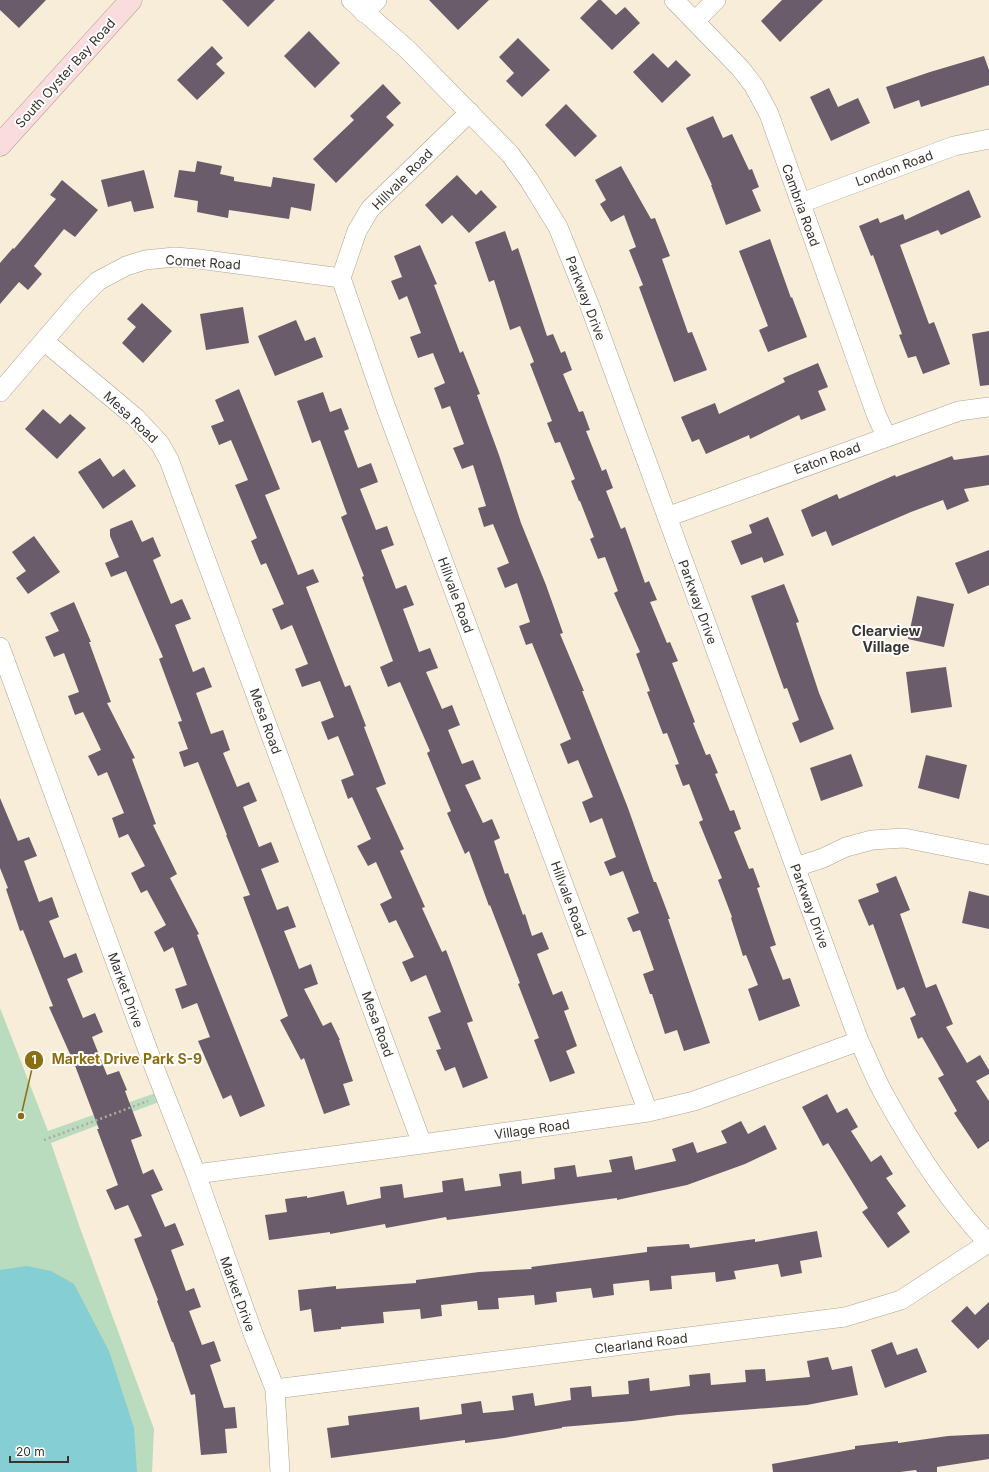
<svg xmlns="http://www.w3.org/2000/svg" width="989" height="1472" font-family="Inter,sans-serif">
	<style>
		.green { fill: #b9dbbe }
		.water { fill: #85ced3 }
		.building { fill: #6a5c6a }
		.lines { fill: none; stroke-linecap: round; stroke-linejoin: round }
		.minor-casing { stroke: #ada390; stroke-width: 20 }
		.secondary-casing { stroke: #ada390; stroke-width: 23 }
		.path { stroke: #b3aa9b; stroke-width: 2.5; stroke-dasharray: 2 3; stroke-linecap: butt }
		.minor { stroke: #fff; stroke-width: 19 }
		.secondary { stroke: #fbdcde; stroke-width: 22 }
		.labels { text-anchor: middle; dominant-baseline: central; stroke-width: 4; stroke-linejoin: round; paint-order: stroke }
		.street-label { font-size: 13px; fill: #39342d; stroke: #fff }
		.neighbourhood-label { font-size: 14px; font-weight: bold; fill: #39342d; stroke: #fff }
		.leader { fill: none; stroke: #8a6f10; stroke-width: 1.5 }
		.callout-dot { fill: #8a6f10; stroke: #fff; stroke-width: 1.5 }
		.mark-label { font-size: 12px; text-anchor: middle; font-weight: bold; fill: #fff }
		.callout-label { font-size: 14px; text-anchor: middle; font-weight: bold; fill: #8a6f10; stroke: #fff; stroke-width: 4; stroke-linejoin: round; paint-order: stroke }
	</style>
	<rect width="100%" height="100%" fill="#f8edd9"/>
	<path class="green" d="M 0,1008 L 48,1131 L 161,1091 L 164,1100 L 51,1143 L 80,1228 L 154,1429 L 152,1472 L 0,1472 Z"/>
	<path class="water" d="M 27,1266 L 51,1271 L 74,1284 L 109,1351 L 134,1428 L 137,1472 L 0,1472 L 0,1270 Z"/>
	<path class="building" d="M 0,0 L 46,0 L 19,28 L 0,10 Z
		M 222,0 L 275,0 L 248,27 Z
		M 429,0 L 489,0 L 458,30 Z
		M 598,0 L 601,0 L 616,15 L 625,7 L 640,23 L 612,50 L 580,18 Z
		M 782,0 L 823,0 L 780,42 L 761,21 Z
		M 309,31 L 340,63 L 315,88 L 284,56 Z
		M 518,38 L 550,70 L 522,97 L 506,81 L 514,73 L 499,57 Z
		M 212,46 L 223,58 L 216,64 L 225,73 L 197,100 L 177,80 Z
		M 653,53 L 668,68 L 676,60 L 691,75 L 662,103 L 633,72 Z
		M 984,56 L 989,70 L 989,85 L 921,107 L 919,100 L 894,109 L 886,87 L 930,72 Z
		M 383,84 L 401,103 L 386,117 L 394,125 L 336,183 L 313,159 L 354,120 L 350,116 Z
		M 829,88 L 838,107 L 858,98 L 870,123 L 831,141 L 810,97 Z
		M 566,104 L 597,136 L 575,157 L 545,125 Z
		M 713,116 L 723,138 L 732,134 L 749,170 L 752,169 L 759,187 L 752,190 L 761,211 L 726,225 L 711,185 L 712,185 L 686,128 Z
		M 197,161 L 222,166 L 220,174 L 234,177 L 234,181 L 271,187 L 273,177 L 315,184 L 311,211 L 291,207 L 289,219 L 229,210 L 228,218 L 197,212 L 198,201 L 174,197 L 179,170 L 195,172 Z
		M 621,166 L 651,219 L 655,218 L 670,256 L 662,259 L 688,333 L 692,332 L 707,370 L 674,382 L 639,287 L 643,285 L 629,250 L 636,247 L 624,215 L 611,222 L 600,204 L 606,200 L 595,180 Z
		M 144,170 L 154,208 L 134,212 L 131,201 L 108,207 L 101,180 Z
		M 457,175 L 476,195 L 481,190 L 497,207 L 469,233 L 452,215 L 442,224 L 425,205 Z
		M 62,180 L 98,210 L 75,237 L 64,229 L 34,266 L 42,274 L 28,290 L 19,282 L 0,304 L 0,263 L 13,248 L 14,249 L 56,199 L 50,195 Z
		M 969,190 L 981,217 L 941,235 L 938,230 L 900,245 L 929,324 L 934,322 L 950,364 L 923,374 L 916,356 L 908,358 L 899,335 L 902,334 L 873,255 L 871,256 L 859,226 L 878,218 L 880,223 L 903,214 L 905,220 Z
		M 505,231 L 512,251 L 518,248 L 547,336 L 553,334 L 561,353 L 565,351 L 572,370 L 563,374 L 579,412 L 583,411 L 590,430 L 586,431 L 602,471 L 606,469 L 613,488 L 606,491 L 621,529 L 625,527 L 645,583 L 649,581 L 657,600 L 650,602 L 667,643 L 670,642 L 678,661 L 672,663 L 695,722 L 693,723 L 706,755 L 710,754 L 718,773 L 715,774 L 730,811 L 734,810 L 741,829 L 734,832 L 749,869 L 753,868 L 760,887 L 757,888 L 776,945 L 770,947 L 783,980 L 790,978 L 800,1006 L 759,1021 L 748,989 L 758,985 L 746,955 L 743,956 L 731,918 L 732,917 L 718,880 L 722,878 L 699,822 L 703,820 L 689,784 L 683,786 L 675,765 L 679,764 L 667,733 L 663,734 L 647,692 L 650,691 L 636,654 L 640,652 L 614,593 L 618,591 L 605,557 L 598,559 L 590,539 L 594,537 L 580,501 L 579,501 L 571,481 L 575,479 L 560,442 L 555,443 L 547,423 L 552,421 L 530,364 L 534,362 L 520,326 L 510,330 L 494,280 L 489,282 L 475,242 Z
		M 770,239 L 791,298 L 792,297 L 807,337 L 768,352 L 759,330 L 768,326 L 739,251 Z
		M 420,245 L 437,284 L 434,285 L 460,353 L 463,351 L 480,394 L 477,395 L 499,455 L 521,523 L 546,585 L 563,633 L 560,634 L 584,691 L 582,691 L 628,808 L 654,882 L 656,882 L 670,919 L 668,919 L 710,1043 L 684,1051 L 677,1030 L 665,1034 L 652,994 L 650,994 L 643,974 L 654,970 L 640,930 L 633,932 L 627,918 L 639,913 L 623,871 L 610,876 L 604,862 L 616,857 L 602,818 L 590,823 L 582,802 L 593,797 L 578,760 L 568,764 L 560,744 L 571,739 L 532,643 L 526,645 L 519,626 L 530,622 L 517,583 L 505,588 L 497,568 L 509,563 L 493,524 L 484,527 L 478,508 L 486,506 L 473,465 L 462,469 L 453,448 L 464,444 L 450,406 L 442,409 L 434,388 L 445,383 L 433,353 L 418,358 L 410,337 L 421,333 L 407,296 L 399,300 L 391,281 L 402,277 L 394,256 Z
		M 142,303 L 172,331 L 143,363 L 122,343 L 136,327 L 127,319 Z
		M 243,307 L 249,343 L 206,350 L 200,314 Z
		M 296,320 L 305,341 L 315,337 L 323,357 L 275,376 L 258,336 Z
		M 989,331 L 989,385 L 980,386 L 972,334 Z
		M 818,363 L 828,387 L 818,391 L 826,410 L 801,420 L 799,415 L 750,439 L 749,435 L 706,454 L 699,439 L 692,442 L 681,417 L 715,403 L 719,414 L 785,382 L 783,378 Z
		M 239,389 L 280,489 L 265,495 L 298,575 L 313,569 L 319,582 L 306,587 L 345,687 L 350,685 L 366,726 L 364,727 L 386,784 L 376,788 L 404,849 L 400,851 L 425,907 L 422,908 L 442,952 L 446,950 L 473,1021 L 467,1023 L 488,1078 L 463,1088 L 455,1067 L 445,1071 L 436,1050 L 441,1049 L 428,1017 L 441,1012 L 426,975 L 411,982 L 402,962 L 414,957 L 396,920 L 389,923 L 380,904 L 392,898 L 376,862 L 368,866 L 357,846 L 371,839 L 352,797 L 348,799 L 341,780 L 354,775 L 338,736 L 328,740 L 321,722 L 334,717 L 320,681 L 302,687 L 295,669 L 308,664 L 292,625 L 281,630 L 272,609 L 284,604 L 266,563 L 261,565 L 251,541 L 257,538 L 235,485 L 248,480 L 231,440 L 219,445 L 211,426 L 224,421 L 215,400 Z
		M 323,392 L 330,412 L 341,408 L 349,429 L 344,431 L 358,468 L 371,463 L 378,482 L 360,489 L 376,530 L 387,526 L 394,545 L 381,550 L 396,589 L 406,585 L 414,605 L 403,609 L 419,652 L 430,648 L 438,668 L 426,672 L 442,709 L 452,705 L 460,725 L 448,730 L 462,764 L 473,760 L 481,779 L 465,785 L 483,823 L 492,819 L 500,838 L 494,841 L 505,874 L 508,873 L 523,915 L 525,914 L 532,936 L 542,932 L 549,949 L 537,954 L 553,995 L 562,991 L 569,1009 L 564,1011 L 577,1046 L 566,1051 L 575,1073 L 550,1082 L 534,1040 L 539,1038 L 518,984 L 520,983 L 490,905 L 489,906 L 469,851 L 465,854 L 447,813 L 451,811 L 427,753 L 430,751 L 400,682 L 388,687 L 380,667 L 393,661 L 362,577 L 364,576 L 341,517 L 347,514 L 320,440 L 312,443 L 297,401 Z
		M 43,409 L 60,424 L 70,414 L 86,428 L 57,459 L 25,429 Z
		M 989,455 L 989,485 L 964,489 L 969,501 L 947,510 L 943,500 L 911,512 L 832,546 L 826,531 L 812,537 L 801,510 L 837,494 L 839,499 L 895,475 L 896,477 L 952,456 L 954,460 Z
		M 100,458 L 113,477 L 124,469 L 136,486 L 103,509 L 78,472 Z
		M 768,517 L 784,555 L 764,563 L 762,557 L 741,565 L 731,541 L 752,533 L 749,525 Z
		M 132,520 L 142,542 L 153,537 L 161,556 L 153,560 L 171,604 L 182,599 L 191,619 L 175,625 L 193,672 L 204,667 L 212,687 L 196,693 L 211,734 L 223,730 L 230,750 L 223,753 L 237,787 L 249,782 L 257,801 L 243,807 L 259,847 L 271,842 L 279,862 L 261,869 L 277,910 L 288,906 L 296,927 L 284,931 L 299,969 L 311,964 L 318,984 L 304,989 L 323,1026 L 331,1022 L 340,1040 L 339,1040 L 353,1081 L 343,1084 L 350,1105 L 324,1114 L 304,1058 L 301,1060 L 280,1020 L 288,1016 L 243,897 L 250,895 L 226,835 L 227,835 L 198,762 L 184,767 L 179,752 L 188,749 L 178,722 L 182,721 L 159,659 L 163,657 L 126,571 L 111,577 L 105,563 L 119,557 L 110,536 L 110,529 Z
		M 34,536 L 60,572 L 28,594 L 16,578 L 26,571 L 12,552 Z
		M 989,550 L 989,585 L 968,594 L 955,563 Z
		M 784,584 L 799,622 L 796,623 L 819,693 L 834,729 L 800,743 L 792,723 L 799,720 L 787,688 L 784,689 L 751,596 Z
		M 917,596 L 954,604 L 944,647 L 908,639 Z
		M 74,602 L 91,642 L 89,642 L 111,702 L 107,703 L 135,758 L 132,759 L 156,824 L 153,825 L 177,874 L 170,878 L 199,934 L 197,935 L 265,1106 L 240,1117 L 231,1095 L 223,1099 L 198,1041 L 210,1037 L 197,1003 L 182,1009 L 175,989 L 187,985 L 173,947 L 164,952 L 154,932 L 166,925 L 147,890 L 141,893 L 131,873 L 145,866 L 128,834 L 119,838 L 112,818 L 124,813 L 107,772 L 98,776 L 88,756 L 101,750 L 83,712 L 75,715 L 68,696 L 79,692 L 64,653 L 54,657 L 45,637 L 59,631 L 50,613 Z
		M 946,667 L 952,707 L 911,713 L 906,672 Z
		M 851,754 L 863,786 L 821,801 L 810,768 Z
		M 926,755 L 967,765 L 959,799 L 918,788 Z
		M 0,798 L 18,841 L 29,837 L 37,856 L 24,861 L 39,902 L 52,897 L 59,917 L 49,921 L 64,958 L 76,953 L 83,972 L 67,979 L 83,1018 L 95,1013 L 103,1032 L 92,1037 L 107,1075 L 119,1071 L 127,1090 L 125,1091 L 142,1136 L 131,1140 L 143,1174 L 153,1169 L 163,1190 L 151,1195 L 165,1227 L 175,1223 L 184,1245 L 171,1250 L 186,1291 L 194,1288 L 201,1307 L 189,1311 L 202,1345 L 214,1341 L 221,1361 L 210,1365 L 224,1408 L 235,1407 L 237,1428 L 225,1429 L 227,1453 L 201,1455 L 195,1394 L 191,1395 L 173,1342 L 172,1342 L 157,1301 L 158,1300 L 134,1239 L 142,1236 L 128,1205 L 115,1210 L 106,1190 L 118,1185 L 97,1129 L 99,1129 L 74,1063 L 49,1007 L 53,1006 L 23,930 L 20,931 L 6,889 L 8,888 L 0,868 Z
		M 896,876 L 910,910 L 900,914 L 926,988 L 936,984 L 953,1024 L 946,1027 L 967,1063 L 980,1055 L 989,1070 L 989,1074 L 976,1081 L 989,1101 L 989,1141 L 978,1149 L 954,1113 L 957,1111 L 938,1078 L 944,1075 L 922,1037 L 918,1039 L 910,1018 L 916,1015 L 904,987 L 897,990 L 873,924 L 869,926 L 858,900 L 879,892 L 876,884 Z
		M 969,891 L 989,896 L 989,929 L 962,923 Z
		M 827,1094 L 837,1113 L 847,1108 L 858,1127 L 851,1131 L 871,1162 L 881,1155 L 893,1174 L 886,1178 L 906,1206 L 897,1213 L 910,1232 L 888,1248 L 862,1212 L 868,1208 L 828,1143 L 823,1146 L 802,1107 Z
		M 741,1121 L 748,1134 L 765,1125 L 777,1149 L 745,1164 L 687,1185 L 617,1200 L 617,1198 L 447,1220 L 446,1217 L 386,1228 L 385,1224 L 330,1234 L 330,1232 L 269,1240 L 265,1215 L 287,1212 L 285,1199 L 307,1196 L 307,1198 L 344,1191 L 347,1205 L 381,1198 L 380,1187 L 402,1184 L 404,1198 L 443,1192 L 442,1181 L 463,1178 L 465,1191 L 501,1186 L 499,1174 L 521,1171 L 522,1184 L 555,1179 L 554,1168 L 575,1165 L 577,1177 L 612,1172 L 609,1160 L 632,1156 L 635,1170 L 676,1161 L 672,1149 L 693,1142 L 697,1153 L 727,1143 L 721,1131 Z
		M 817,1231 L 822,1257 L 800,1261 L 802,1273 L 781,1277 L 778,1264 L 734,1271 L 736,1279 L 716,1282 L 715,1272 L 671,1276 L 672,1289 L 650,1291 L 649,1280 L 613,1284 L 614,1295 L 593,1298 L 591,1288 L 556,1292 L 557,1302 L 535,1305 L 534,1295 L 498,1298 L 499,1309 L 478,1310 L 477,1301 L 441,1305 L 442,1316 L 421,1319 L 420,1309 L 383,1312 L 384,1323 L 341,1327 L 341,1329 L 314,1332 L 311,1309 L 300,1311 L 298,1290 L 336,1286 L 336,1289 L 416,1283 L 416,1280 L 479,1272 L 532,1269 L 531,1267 L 647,1252 L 647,1247 L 689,1244 L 690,1248 L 755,1239 L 755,1242 Z
		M 989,1302 L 989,1339 L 978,1349 L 951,1321 L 967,1306 L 975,1315 Z
		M 892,1342 L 897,1355 L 917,1348 L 927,1372 L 885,1388 L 871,1350 Z
		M 828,1357 L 832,1370 L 852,1366 L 858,1395 L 807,1405 L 678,1415 L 633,1421 L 562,1427 L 562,1428 L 504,1438 L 465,1443 L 465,1440 L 331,1458 L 327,1428 L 349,1425 L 348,1416 L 419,1407 L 420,1420 L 462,1414 L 461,1404 L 481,1401 L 483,1413 L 514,1410 L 512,1396 L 533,1393 L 535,1406 L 571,1400 L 570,1388 L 591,1386 L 592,1397 L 629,1394 L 628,1381 L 649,1378 L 650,1391 L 690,1386 L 689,1375 L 710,1373 L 711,1385 L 746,1382 L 745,1370 L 765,1369 L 766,1381 L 810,1377 L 807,1361 Z
		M 989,1434 L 989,1459 L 937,1467 L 937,1472 L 917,1472 L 916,1470 L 900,1472 L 773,1472 L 772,1464 L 855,1449 L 855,1446 L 898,1441 L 898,1443 L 948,1436 Z"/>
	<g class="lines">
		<g class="minor-casing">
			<path id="minor" d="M 351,0 L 408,50 L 510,154 L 529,180 L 558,227 L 591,309 L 859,1041 C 868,1059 875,1079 885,1096 C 913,1147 949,1202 989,1244
				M 674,0 L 741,69 L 754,86 L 769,114 L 876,414 L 886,436
				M 364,13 L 377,0
				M 695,21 L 716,0
				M 470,112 L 370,209 L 357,231 L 341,278 L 385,405 L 648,1112
				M 801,203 L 954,146 L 989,139
				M 44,341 L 136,418 L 160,444 L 169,460 L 422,1144
				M 0,392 L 78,301 L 98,281 L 126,266 L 145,260 L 175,257 L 199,259 L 341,278
				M 667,517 L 959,411 L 989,407
				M 0,647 L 156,1072 L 196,1174 L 254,1336 L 275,1389 L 280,1472
				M 796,867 L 823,858 L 846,847 L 872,840 L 904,838 L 989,855
				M 196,1174 L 422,1144 L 648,1112 L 694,1101 L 859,1041
				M 275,1389 L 845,1317 L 901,1300 L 988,1243"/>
		</g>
		<g class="secondary-casing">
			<path id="secondary" d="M 0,145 L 131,0"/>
		</g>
		<path class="path" d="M 44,1140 L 148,1101"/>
		<use href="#minor" class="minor"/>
		<use href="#secondary" class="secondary"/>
	</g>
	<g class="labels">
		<g class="street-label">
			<text transform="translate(65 73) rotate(-48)">South Oyster Bay Road</text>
			<text transform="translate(894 168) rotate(-20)">London Road</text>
			<text transform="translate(402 179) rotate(-45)">Hillvale Road</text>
			<text transform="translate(801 205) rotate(70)">Cambria Road</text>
			<text transform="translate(203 262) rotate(4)">Comet Road</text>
			<text transform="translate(586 298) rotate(69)">Parkway Drive</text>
			<text transform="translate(131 417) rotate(43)">Mesa Road</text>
			<text transform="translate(827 458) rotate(-20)">Eaton Road</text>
			<text transform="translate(456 595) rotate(70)">Hillvale Road</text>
			<text transform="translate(698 602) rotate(70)">Parkway Drive</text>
			<text transform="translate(266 721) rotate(70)">Mesa Road</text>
			<text transform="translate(569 899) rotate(70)">Hillvale Road</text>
			<text transform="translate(810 906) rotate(70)">Parkway Drive</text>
			<text transform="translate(126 990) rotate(70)">Market Drive</text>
			<text transform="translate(378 1024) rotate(70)">Mesa Road</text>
			<text transform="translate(532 1129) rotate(-8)">Village Road</text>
			<text transform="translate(238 1294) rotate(70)">Market Drive</text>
			<text transform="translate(641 1343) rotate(-7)">Clearland Road</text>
		</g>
		<g class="neighbourhood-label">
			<text x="886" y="630">Clearview<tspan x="886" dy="16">Village</tspan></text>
		</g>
	</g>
	<path class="leader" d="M21 1116L34 1060"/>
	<g class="callout-dot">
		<circle cx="21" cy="1116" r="4"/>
		<circle cx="34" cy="1060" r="10"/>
	</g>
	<g class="mark-label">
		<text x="34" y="1064">1</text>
	</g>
	<g class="callout-label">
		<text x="127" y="1064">Market Drive Park S-9</text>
	</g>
	<path d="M10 1456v6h58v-6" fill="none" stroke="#39342d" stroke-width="2"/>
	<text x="16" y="1456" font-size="12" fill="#39342d" stroke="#ffffff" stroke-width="3" paint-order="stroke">20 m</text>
</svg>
